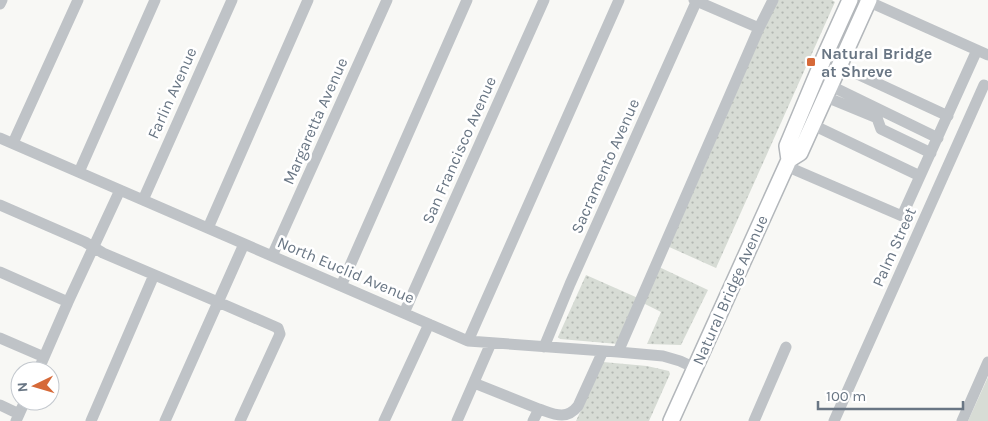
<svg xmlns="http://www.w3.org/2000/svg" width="988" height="421" font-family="Karla,sans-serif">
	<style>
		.grass { fill: url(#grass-dots) }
		.park { fill: #d7dcd5 }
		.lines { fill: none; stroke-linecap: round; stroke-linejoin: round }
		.major-casing { stroke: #b3b7bb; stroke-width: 18 }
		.minor { stroke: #bfc3c7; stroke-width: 11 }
		.major { stroke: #fff; stroke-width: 15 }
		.poi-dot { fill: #d66938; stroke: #fff; stroke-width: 2 }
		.labels { text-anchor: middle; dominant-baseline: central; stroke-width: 5; stroke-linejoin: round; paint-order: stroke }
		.poi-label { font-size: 16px; font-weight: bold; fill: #697684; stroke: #fff; text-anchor: start }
		.street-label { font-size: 16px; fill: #697684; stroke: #fff }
	</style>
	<defs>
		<pattern id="grass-dots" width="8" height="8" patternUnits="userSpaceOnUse" patternTransform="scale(1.25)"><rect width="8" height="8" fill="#d7dcd5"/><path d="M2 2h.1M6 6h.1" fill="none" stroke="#b2b7b2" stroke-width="1.8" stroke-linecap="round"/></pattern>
	</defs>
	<rect width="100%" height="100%" fill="#f8f8f5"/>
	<path class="grass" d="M 777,0 L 832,0 L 835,2 L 716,268 L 667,246 Z
		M 659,267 L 708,290 L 681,345 L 647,344 L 661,312 L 643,303 Z
		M 586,275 L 638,298 L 618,344 L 560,339 L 558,337 Z
		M 603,362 L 647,366 L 669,371 L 670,374 L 649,421 L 576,421 Z"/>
	<path class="park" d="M 988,377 L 988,421 L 968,421 Z"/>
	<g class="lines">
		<g class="major-casing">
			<path id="major" d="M 789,160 L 787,146 L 826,53 L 850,0
				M 671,421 L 789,160 L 800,153 L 869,0"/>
		</g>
		<path class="minor" d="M 694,0 L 759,28
			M 865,0 L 988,55
			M 0,4 L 2,0
			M 840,66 L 948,116
			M 831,86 L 938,138
			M 826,97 L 877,118 L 881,129 L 931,153
			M 813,125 L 920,176
			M 0,138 L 468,341 L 618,352 L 663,356 L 680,361 L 695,368
			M 13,143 L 78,0
			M 786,166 L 902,216 L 977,50
			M 79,172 L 155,0
			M 143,200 L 232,0
			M 0,205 L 85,242 L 103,253 L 218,302 L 278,328 L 280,334 L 240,421
			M 208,228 L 308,0
			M 272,256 L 387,0
			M 0,272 L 68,302
			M 341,286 L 467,0
			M 404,313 L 544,0
			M 0,338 L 44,357
			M 468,341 L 619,0
			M 544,347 L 570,284 L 697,0
			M 618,352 L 759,28 L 773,0
			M 38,371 L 68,302 L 120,190
			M 474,383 L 539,409
			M 0,405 L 19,414
			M 16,421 L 25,401
			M 91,421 L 154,275
			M 165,421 L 244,244
			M 384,421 L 429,324
			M 457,421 L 491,343
			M 533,421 L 539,409 C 554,414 566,421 578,406 L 603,351
			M 754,421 L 786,347
			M 834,421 L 984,85
			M 962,421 L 988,362"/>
		<use href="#major" class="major"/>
	</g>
	<rect class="poi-dot" x="806" y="57" width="10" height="10" rx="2.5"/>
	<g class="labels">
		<g class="poi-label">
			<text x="821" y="53">Natural Bridge<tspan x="821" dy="18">at Shreve</tspan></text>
		</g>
		<g class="street-label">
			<text transform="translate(172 93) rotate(-66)">Farlin Avenue</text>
			<text transform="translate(315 121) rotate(-66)">Margaretta Avenue</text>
			<text transform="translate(459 150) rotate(-66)">San Francisco Avenue</text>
			<text transform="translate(605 166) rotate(-66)">Sacramento Avenue</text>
			<text transform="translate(894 247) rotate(-66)">Palm Street</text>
			<text transform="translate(346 270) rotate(23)">North Euclid Avenue</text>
			<text transform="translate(730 290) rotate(-66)">Natural Bridge Avenue</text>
		</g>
	</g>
	<g transform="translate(35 386) rotate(265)"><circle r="24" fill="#ffffff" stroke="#c3c8ce"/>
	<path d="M0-4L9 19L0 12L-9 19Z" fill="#d66938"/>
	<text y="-8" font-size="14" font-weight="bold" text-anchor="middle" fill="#697684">N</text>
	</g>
	<path d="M818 401v8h145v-8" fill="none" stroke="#697684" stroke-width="2.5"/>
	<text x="826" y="401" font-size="15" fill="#697684" stroke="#ffffff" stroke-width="4" paint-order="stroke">100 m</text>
</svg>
